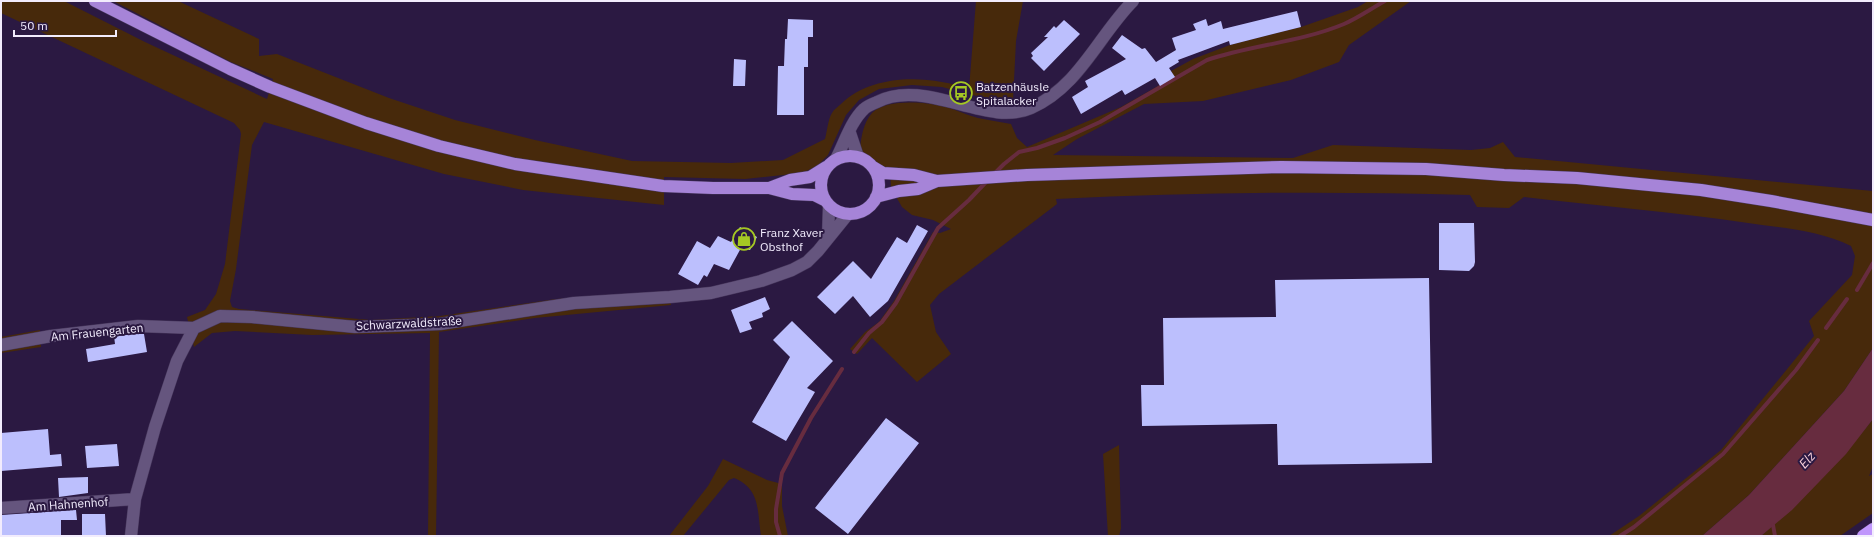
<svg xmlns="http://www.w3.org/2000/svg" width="1874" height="537" font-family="'IBM Plex Sans',sans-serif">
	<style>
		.green { fill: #47290b }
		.water { fill: #672c3f }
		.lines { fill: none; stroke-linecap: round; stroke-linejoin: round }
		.stream { stroke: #672c3f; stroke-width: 4 }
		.building { fill: #bcbffd }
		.minor-casing { stroke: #47375c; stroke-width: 13 }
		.major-casing { stroke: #47375c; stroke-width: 13 }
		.highway-casing { stroke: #47375c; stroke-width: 13 }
		.minor { stroke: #65557e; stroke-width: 12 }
		.major { stroke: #a684d8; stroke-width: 12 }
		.highway { stroke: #c096fc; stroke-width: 12 }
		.labels { text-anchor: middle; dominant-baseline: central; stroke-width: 4; stroke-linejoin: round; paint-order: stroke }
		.poi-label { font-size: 12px; fill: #f2ecfd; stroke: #2b1942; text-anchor: start }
		.street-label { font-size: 12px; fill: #f2ecfd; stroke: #2b1942 }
		.water-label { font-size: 13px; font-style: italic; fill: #f8cfd9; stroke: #2b1942 }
	</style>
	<rect width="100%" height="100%" fill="#2b1942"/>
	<path class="green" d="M 1,1 L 64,1 L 145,42 L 267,99 L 273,79 L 231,62 L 113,1 L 178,1 L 259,39 L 259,56 L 277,54 L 389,98 L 455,120 L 535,140 L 632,161 L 731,163 L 783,160 L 825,139 C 827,132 828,119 832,113 C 834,109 838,107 841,104 C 873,73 929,75 969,89 L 976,1 L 1023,1 L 1016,41 L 1013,100 L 996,101 L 942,87 L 912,85 L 879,89 L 859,100 L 846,115 L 828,155 L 817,166 L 802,173 L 745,179 L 664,177 L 664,205 L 523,190 L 444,174 L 264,122 L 252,145 L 236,269 L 230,301 L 232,307 L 239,309 L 371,320 L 440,316 L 556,299 L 669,291 L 671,305 L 535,318 L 439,332 L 436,536 L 428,536 L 430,333 L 312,335 L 235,331 L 212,333 L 194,347 L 187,317 L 205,310 L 216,294 L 225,264 L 241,134 L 240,130 L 234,123 L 1,13 Z
		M 1368,1 L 1411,1 L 1349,45 L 1339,62 L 1291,80 L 1203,101 L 1144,104 L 1077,139 L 1053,155 L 1293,158 L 1333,145 L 1471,150 L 1490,148 L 1503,142 L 1515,157 L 1873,191 L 1873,348 L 1844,391 L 1749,495 L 1702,536 L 1609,536 L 1639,516 L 1721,450 L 1814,336 L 1809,321 L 1852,275 L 1855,256 L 1851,246 C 1819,230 1783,228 1748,223 C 1673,212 1599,206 1524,197 L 1509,208 L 1477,207 L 1470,195 C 1332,191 1194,192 1056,199 L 1057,204 L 939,294 L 930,305 L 936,332 L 951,354 L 917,382 L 872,338 L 857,354 L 850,349 L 865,332 L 879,322 L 894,301 L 933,232 L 940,233 L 951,229 L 933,220 L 912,215 L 902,207 L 891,188 L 890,169 L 874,162 L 860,150 C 861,138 863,123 872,113 C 887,98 927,102 946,107 C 956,110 967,115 978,118 C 988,120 1000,122 1011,124 L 1017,138 L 1027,147 L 1121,107 L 1174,77 L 1171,71 L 1193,59 L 1230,45 L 1301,27 L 1358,7 Z
		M 40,330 L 41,347 L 1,353 L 1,337 Z
		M 1873,419 L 1873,466 L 1869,476 L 1873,474 L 1873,513 L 1840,536 L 1761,536 C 1802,500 1839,462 1873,419 Z
		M 1119,445 L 1121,528 L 1119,536 L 1108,536 L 1103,454 Z
		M 723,459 L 767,480 L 782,484 L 782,506 L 788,536 L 761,536 C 757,511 761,489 734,478 L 729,480 L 683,536 L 669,536 L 708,486 Z"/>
	<path class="water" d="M 1873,348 L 1873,419 L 1846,454 L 1792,510 L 1761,536 L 1702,536 L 1749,495 L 1844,391 Z"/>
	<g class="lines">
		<path class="stream" d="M 993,175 L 1004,164 L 1019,152 L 1037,148 L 1065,138 L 1100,122 L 1207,60 C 1252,45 1301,42 1344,24 C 1358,18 1372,8 1385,1
			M 1857,290 L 1873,263
			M 1826,328 L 1847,299
			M 854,352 L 869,333 L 882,322 L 896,303 L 938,228 L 969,200 L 988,180
			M 1773,525 L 1775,536
			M 780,536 L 776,522 L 776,509 L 782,473 L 811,418 L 842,369
			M 1620,536 L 1634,527 L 1723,454 L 1796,370 L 1818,340"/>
	</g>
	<path class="building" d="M 1297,11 L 1301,27 L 1230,45 L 1229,41 L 1178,60 L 1179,62 L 1169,68 L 1175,77 L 1160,86 L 1155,78 L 1125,95 L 1122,90 L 1081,114 L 1072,97 L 1088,87 L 1085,81 L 1126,59 L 1112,48 L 1122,35 L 1142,49 L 1145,48 L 1156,62 L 1176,50 L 1172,38 L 1196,30 L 1193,24 L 1206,19 L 1208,26 L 1221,21 L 1223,29 Z
		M 788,19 L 813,20 L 813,37 L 808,37 L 808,67 L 804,67 L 804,115 L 777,115 L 778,66 L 784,66 L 785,39 L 787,39 Z
		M 1064,20 L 1080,34 L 1044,71 L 1031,58 L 1033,56 L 1031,53 L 1048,37 L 1044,37 L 1054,26 L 1056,28 Z
		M 734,59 L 746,60 L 745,86 L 733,86 Z
		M 1439,223 L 1474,223 L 1475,262 L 1474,266 L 1469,271 L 1439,270 Z
		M 917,225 L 928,231 L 888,301 L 870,317 L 853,296 L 835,314 L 817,297 L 853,261 L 871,279 L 897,237 L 907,243 Z
		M 740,227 L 757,237 L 750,250 L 741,248 L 729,270 L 714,264 L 707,277 L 704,275 L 698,285 L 678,274 L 697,241 L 710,248 L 718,236 L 731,242 Z
		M 1429,278 L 1432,463 L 1278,465 L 1277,424 L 1142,426 L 1141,385 L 1164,385 L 1163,318 L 1276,317 L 1275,280 Z
		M 765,297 L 770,309 L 762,313 L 763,317 L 749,322 L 752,329 L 740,333 L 731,310 Z
		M 792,321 L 833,361 L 807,388 L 815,392 L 786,441 L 752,422 L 790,357 L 773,340 Z
		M 138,334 L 144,334 L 147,352 L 88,362 L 86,349 L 115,344 L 114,336 Z
		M 886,418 L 919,443 L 848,534 L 815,508 Z
		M 48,429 L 50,455 L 61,454 L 62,466 L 1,471 L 1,433 Z
		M 117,444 L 119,466 L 87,468 L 85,446 Z
		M 88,477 L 88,493 L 59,497 L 58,478 Z
		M 76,510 L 77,520 L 61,520 L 61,536 L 1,536 L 1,515 Z
		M 82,514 L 105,514 L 106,536 L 82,536 Z"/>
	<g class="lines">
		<g class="minor-casing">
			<path id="minor" d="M 850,133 L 858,157
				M 836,159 C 844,144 851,121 864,109 C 867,106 872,104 877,102 C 925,77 987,128 1031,108 C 1079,87 1099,35 1133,1
				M 828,238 L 829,206
				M 1,345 L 51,336 L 138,326 L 194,328
				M 1,508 L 135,499
				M 131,536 L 135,499 L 155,427 L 177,361 L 194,328 L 220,316 L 252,317 L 355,327 L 440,324 L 574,303 L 670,297 L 711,293 L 761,281 L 792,270 L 807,262 L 818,251 L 848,214"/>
		</g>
		<g class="major-casing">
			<path id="major" d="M 95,1 L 230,69 L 270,87 L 366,123 L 439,146 L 515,164 L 663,186 L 713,188 L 769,188 L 792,194 L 814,195 L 824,200
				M821 185a29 29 0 1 1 58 0a29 29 0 1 1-58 0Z
				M 873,167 L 883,173 L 914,175 L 937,181 L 1027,175 L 1281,167 L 1426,169 L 1504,175 L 1577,178 L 1701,190 L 1771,201 L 1873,220
				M 769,188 L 790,180 L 810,177 L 826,167
				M 876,197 L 899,191 L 918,189 L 937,181"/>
		</g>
		<g class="highway-casing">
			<path id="highway" d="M 1863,536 L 1873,529"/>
		</g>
		<use href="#minor" class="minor"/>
		<use href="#major" class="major"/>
		<use href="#highway" class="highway"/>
	</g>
	<defs>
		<g id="bus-ring" transform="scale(1.15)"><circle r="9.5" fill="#2b1942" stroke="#a5c823" stroke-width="1.5"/><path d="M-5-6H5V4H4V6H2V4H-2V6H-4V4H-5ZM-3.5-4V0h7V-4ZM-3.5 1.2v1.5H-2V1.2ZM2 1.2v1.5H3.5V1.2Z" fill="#a5c823"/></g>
		<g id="shop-ring" transform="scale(1.15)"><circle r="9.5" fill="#2b1942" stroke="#a5c823" stroke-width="1.5"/><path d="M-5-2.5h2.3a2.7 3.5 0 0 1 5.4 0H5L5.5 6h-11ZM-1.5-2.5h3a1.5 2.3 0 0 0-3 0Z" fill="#a5c823"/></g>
	</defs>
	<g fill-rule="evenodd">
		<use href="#bus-ring" x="961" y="93"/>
		<use href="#shop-ring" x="744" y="239"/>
	</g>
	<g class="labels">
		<g class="poi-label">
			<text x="976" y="86">Batzenhäusle<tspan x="976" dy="14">Spitalacker</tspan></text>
			<text x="760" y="232">Franz Xaver<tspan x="760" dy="14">Obsthof</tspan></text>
		</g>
		<g class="street-label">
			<text transform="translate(409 323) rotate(-3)">Schwarzwaldstraße</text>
			<text transform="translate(97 332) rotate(-6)">Am Frauengarten</text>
			<text transform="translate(68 504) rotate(-4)">Am Hahnenhof</text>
		</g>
		<g class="water-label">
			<text transform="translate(1807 460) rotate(-48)">Elz</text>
		</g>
	</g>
	<rect width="1874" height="537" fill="none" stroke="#f2ecfd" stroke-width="4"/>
	<path d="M14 30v6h102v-6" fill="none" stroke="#f2ecfd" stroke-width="2"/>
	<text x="20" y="30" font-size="12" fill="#f2ecfd" stroke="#2b1942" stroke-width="3" paint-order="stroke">50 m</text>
</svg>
